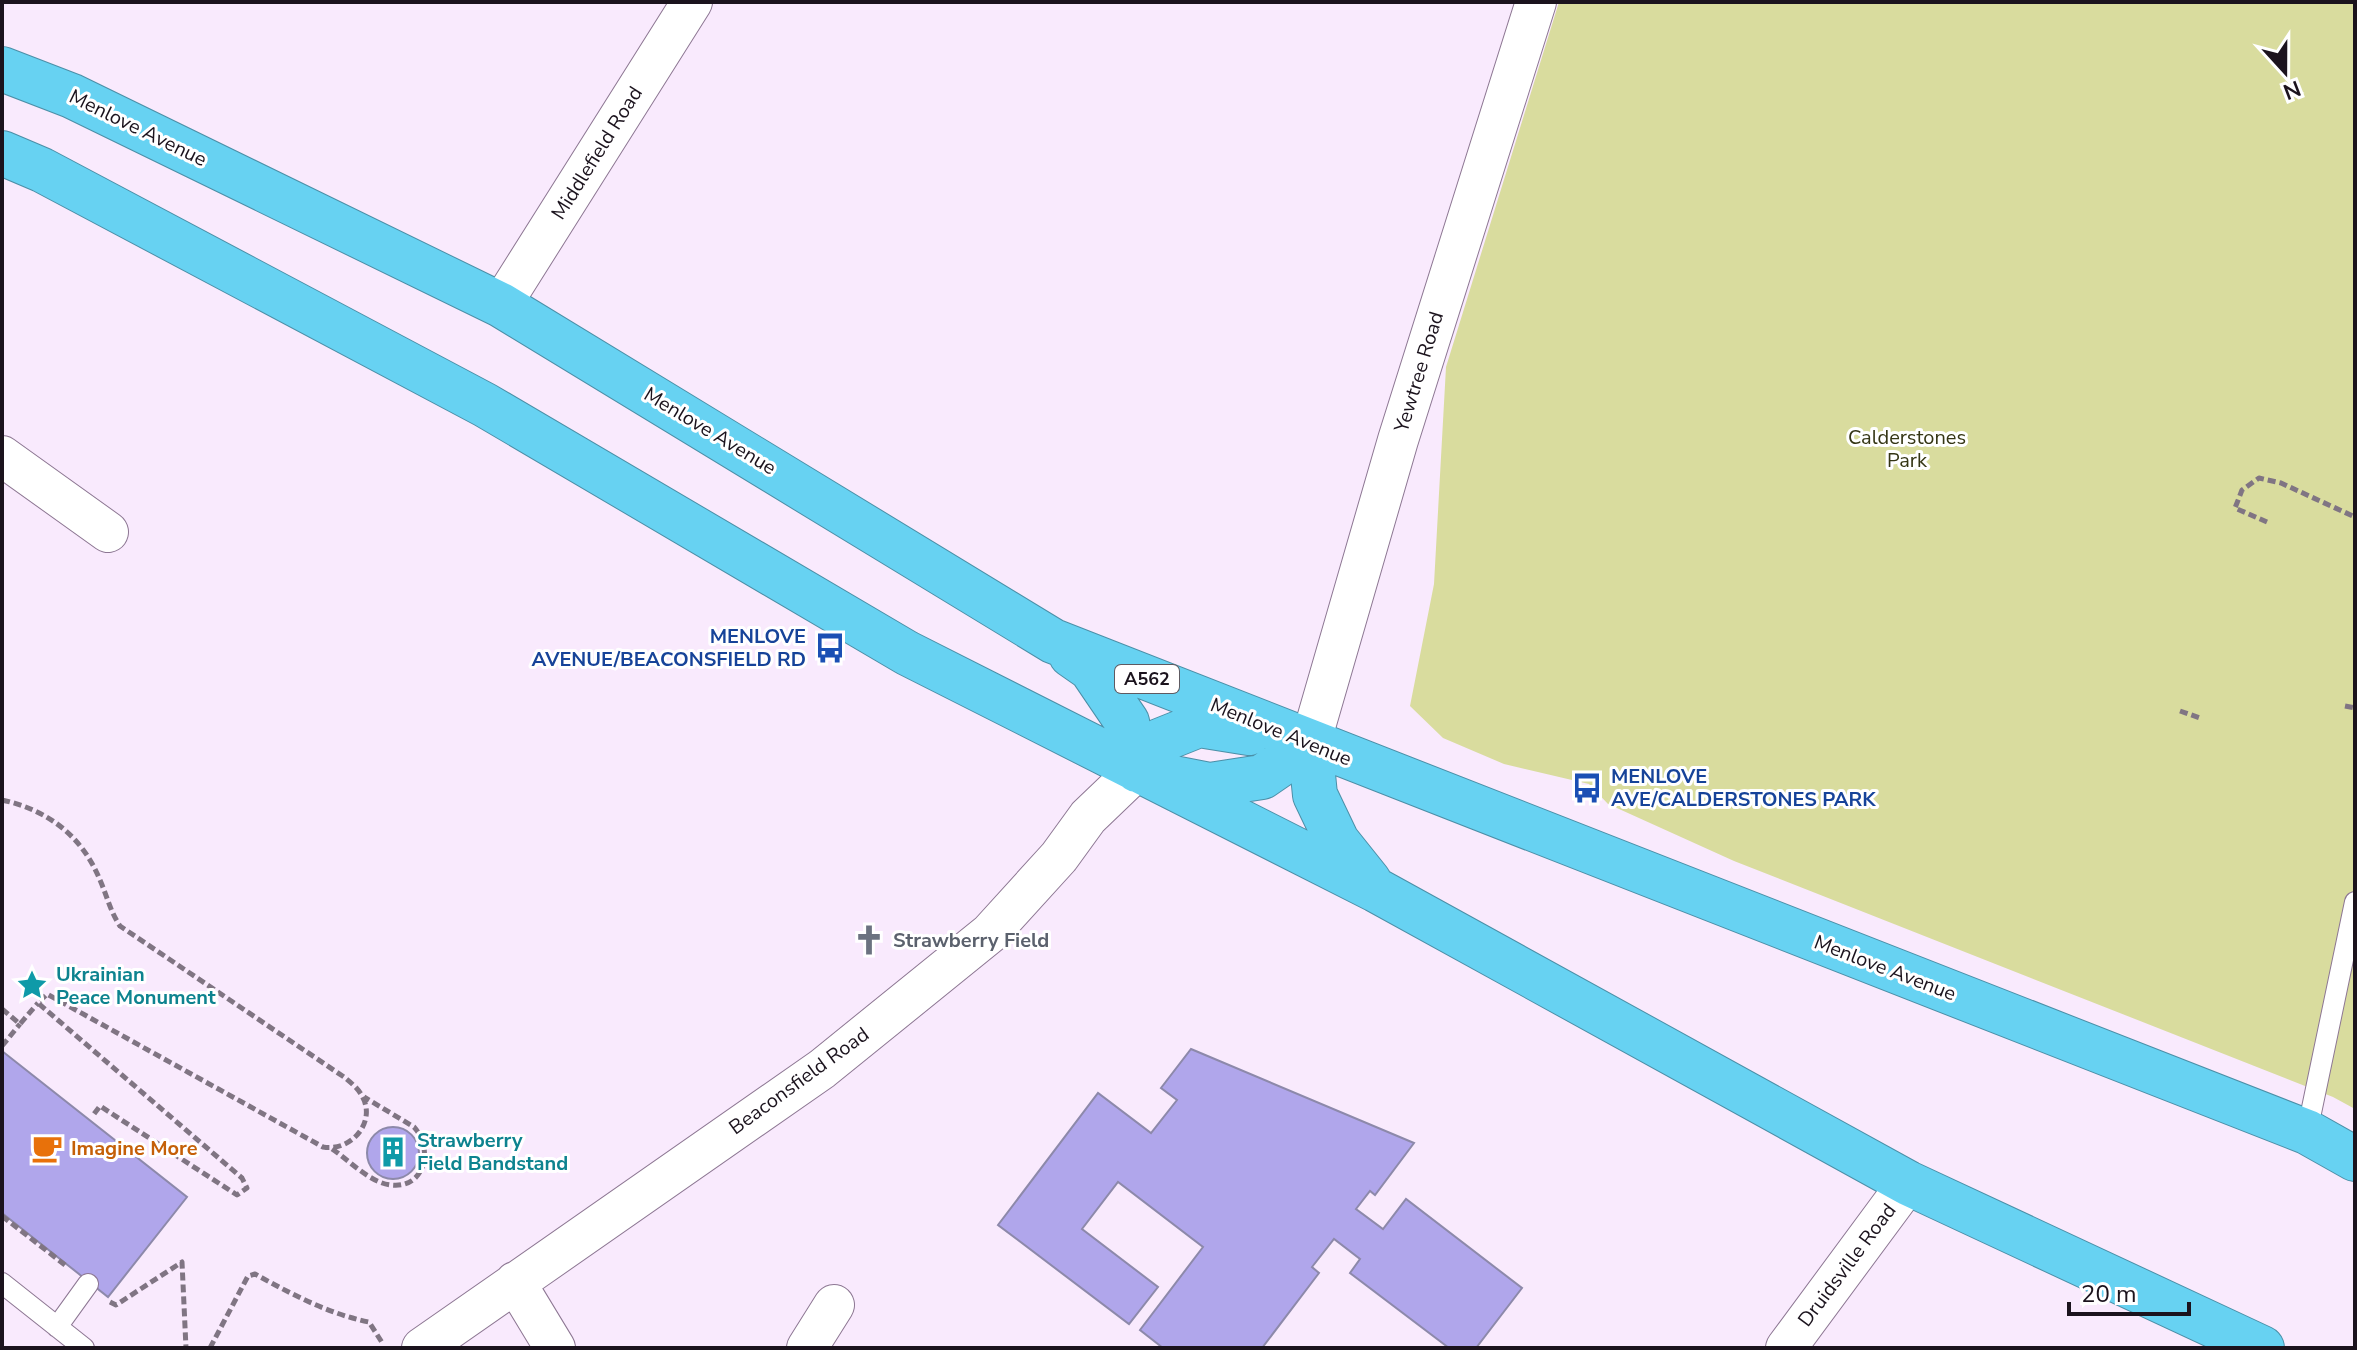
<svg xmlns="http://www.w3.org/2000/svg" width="2357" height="1350" font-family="'Nunito Sans',sans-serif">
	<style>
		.green { fill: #d9dc9e }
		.building { fill: #b0a6eb; stroke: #8d89aa; stroke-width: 2 }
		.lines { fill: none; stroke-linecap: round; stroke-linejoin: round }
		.lane-casing { stroke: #8d7793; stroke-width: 22 }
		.street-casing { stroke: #8d7793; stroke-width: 42 }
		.highway-casing { stroke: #4c8fa7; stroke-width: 46 }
		.path { stroke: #807583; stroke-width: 5; stroke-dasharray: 8 4; stroke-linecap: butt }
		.lane { stroke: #fff; stroke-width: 20 }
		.street { stroke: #fff; stroke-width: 40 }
		.highway { stroke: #67d2f2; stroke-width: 44 }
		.labels { text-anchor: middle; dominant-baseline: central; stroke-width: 6; stroke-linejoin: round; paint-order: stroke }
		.shield { fill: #fff; stroke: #5f5a61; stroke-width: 2 }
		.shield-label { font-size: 18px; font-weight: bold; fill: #1b131d }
		.street-label { font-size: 20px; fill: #1b131d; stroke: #fff }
		.park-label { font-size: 20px; fill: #343514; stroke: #fff }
		.transit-label { font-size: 20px; font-weight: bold; fill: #164399; stroke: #fff; text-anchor: end }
		.worship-label { font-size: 20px; font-weight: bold; fill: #5b616d; stroke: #fff; text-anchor: start }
		.culture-label { font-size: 20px; font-weight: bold; fill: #0d838f; stroke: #fff; text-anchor: start }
		.food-label { font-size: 20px; font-weight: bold; fill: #c56008; stroke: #fff; text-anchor: start }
	</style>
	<rect width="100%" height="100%" fill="#f9eafd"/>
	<path class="green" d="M 1559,2 L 2355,2 L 2355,1109 L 2333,1097 L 1734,861 L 1608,804 L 1589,784 L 1504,764 L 1443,738 L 1410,706 L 1434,584 L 1446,367 Z"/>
	<path class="building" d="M 1191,1049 L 1414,1143 L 1375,1195 L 1370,1191 L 1356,1209 L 1383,1229 L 1406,1199 L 1522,1288 L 1476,1348 L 1449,1348 L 1350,1273 L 1360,1259 L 1334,1239 L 1312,1267 L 1319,1273 L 1262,1348 L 1163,1348 L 1140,1330 L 1203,1247 L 1118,1182 L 1082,1229 L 1158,1287 L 1129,1324 L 998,1225 L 1098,1093 L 1151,1133 L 1177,1100 L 1161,1088 Z
		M 2,1051 L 187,1197 L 108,1297 L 2,1213 Z
		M367 1153a26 26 0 1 1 52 0a26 26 0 1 1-52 0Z"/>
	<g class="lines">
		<g class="lane-casing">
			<path id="lane" d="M 2307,1132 L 2355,902
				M 2,1283 L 84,1348
				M 57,1327 L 88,1284"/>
		</g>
		<g class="street-casing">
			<path id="street" d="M 501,305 L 692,2
				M 2,456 L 108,532
				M 1310,744 L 1398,440 L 1536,2
				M 515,1282 L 555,1348
				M 422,1348 L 822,1069 L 990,933 L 1059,857 L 1088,817 L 1137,770
				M 807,1348 L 834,1305
				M 1786,1348 L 1908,1183"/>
		</g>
		<g class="highway-casing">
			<path id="highway" d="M 2,69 L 72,96 L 501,305 L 1053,641 L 2307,1132 L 2355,1159
				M 2,153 L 42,170 L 485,405 L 907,653 L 1376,890 L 1908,1183 L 2262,1348
				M 1071,655 L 1091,669 L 1127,722 L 1137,770
				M 1310,744 L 1315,795 L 1337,841 L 1369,881
				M 1137,770 L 1159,741 L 1199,725 L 1249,733
				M 1169,777 L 1210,785 L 1262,777 L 1310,744"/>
		</g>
		<path class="path" d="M 2267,522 L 2235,508 L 2242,490 L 2259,478 L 2281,483 L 2355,517
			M 2345,706 L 2355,708
			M 2180,711 L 2200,718
			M 2,800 C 48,810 82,836 100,880 C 107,896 110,911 120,926 L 344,1077 C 350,1082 358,1088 362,1096 C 377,1122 351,1152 323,1147 L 47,994 L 38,1003 L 242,1178 L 247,1188 L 237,1195 L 100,1106 L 94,1114
			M 2,1009 L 20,1024 L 38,1003
			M 2,1046 L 20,1024
			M 332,1149 C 349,1160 370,1183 391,1185 C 425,1189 434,1149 414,1127 L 364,1097
			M 2,1216 L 65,1265
			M 110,1302 L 116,1305 L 182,1262 L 186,1348
			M 210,1348 L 248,1276 L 255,1274 C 291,1294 329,1314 369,1322 L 383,1344"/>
		<use href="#lane" class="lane"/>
		<use href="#street" class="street"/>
		<use href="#highway" class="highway"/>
	</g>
	<defs>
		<g id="bus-bare" transform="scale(2.4)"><path d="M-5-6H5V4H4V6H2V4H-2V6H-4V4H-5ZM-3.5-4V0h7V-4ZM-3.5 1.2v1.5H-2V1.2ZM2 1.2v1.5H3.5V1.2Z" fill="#1a4fb4" stroke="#fff" stroke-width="2.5" paint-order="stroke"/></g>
		<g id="church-bare" transform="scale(2.4)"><path d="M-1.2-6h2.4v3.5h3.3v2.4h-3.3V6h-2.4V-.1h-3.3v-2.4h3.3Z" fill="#6b7280" stroke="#fff" stroke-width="2.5" paint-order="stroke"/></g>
		<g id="sight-bare" transform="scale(2.4)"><path d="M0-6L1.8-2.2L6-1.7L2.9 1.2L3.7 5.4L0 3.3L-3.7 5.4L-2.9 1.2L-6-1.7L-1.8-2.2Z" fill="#0f9aa8" stroke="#fff" stroke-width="2.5" paint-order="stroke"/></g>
		<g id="cafe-bare" transform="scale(2.4)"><path d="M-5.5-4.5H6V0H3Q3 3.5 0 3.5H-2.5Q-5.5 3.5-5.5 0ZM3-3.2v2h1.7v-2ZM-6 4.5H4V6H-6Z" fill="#e8710a" stroke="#fff" stroke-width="2.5" paint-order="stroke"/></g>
		<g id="building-bare" transform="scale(2.4)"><path d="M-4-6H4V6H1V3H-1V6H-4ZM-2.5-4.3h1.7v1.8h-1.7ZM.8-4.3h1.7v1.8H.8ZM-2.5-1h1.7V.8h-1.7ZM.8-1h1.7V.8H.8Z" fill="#0f9aa8" stroke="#fff" stroke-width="2.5" paint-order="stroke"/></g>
	</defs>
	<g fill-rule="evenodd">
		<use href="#bus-bare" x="830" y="648"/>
		<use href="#bus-bare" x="1587" y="788"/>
		<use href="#church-bare" x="869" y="940"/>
		<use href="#sight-bare" x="32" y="985"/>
		<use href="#cafe-bare" x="47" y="1148"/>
		<use href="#building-bare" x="393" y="1152"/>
	</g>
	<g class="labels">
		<rect class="shield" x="1115" y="665" width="64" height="28" rx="6"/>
		<g class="shield-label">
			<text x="1147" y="679">A562</text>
		</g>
		<g class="street-label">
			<text transform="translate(138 128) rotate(26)">Menlove Avenue</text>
			<text transform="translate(597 153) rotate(-58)">Middlefield Road</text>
			<text transform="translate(1419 372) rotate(-73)">Yewtree Road</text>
			<text transform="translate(710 431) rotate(31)">Menlove Avenue</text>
			<text transform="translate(1281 732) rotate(22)">Menlove Avenue</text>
			<text transform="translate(1885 968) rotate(21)">Menlove Avenue</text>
			<text transform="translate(799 1081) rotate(-36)">Beaconsfield Road</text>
			<text transform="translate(1847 1265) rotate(-53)">Druidsville Road</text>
		</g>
		<g class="park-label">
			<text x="1907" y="437">Calderstones<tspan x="1907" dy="23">Park</tspan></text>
		</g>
		<g class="transit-label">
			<text x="806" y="636">MENLOVE<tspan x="806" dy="23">AVENUE/BEACONSFIELD RD</tspan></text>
			<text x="1611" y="776" text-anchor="start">MENLOVE<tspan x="1611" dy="23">AVE/CALDERSTONES PARK</tspan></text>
		</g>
		<g class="worship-label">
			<text x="893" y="940">Strawberry Field</text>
		</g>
		<g class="culture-label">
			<text x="56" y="974">Ukrainian<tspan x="56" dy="23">Peace Monument</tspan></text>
			<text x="417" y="1140">Strawberry<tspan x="417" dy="23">Field Bandstand</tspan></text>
		</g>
		<g class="food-label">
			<text x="71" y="1148">Imagine More</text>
		</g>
	</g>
	<rect width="2357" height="1350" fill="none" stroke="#1b131d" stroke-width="8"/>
	<g transform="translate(2285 72) rotate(159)" stroke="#ffffff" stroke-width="6" paint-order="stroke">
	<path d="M0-6L14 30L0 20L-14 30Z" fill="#1b131d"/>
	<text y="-12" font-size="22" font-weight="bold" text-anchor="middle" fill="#1b131d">N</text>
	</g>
	<path d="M2069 1302v12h120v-12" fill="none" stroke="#1b131d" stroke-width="4"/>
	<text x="2081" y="1302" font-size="24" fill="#1b131d" stroke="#ffffff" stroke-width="6" paint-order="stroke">20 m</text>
</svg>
